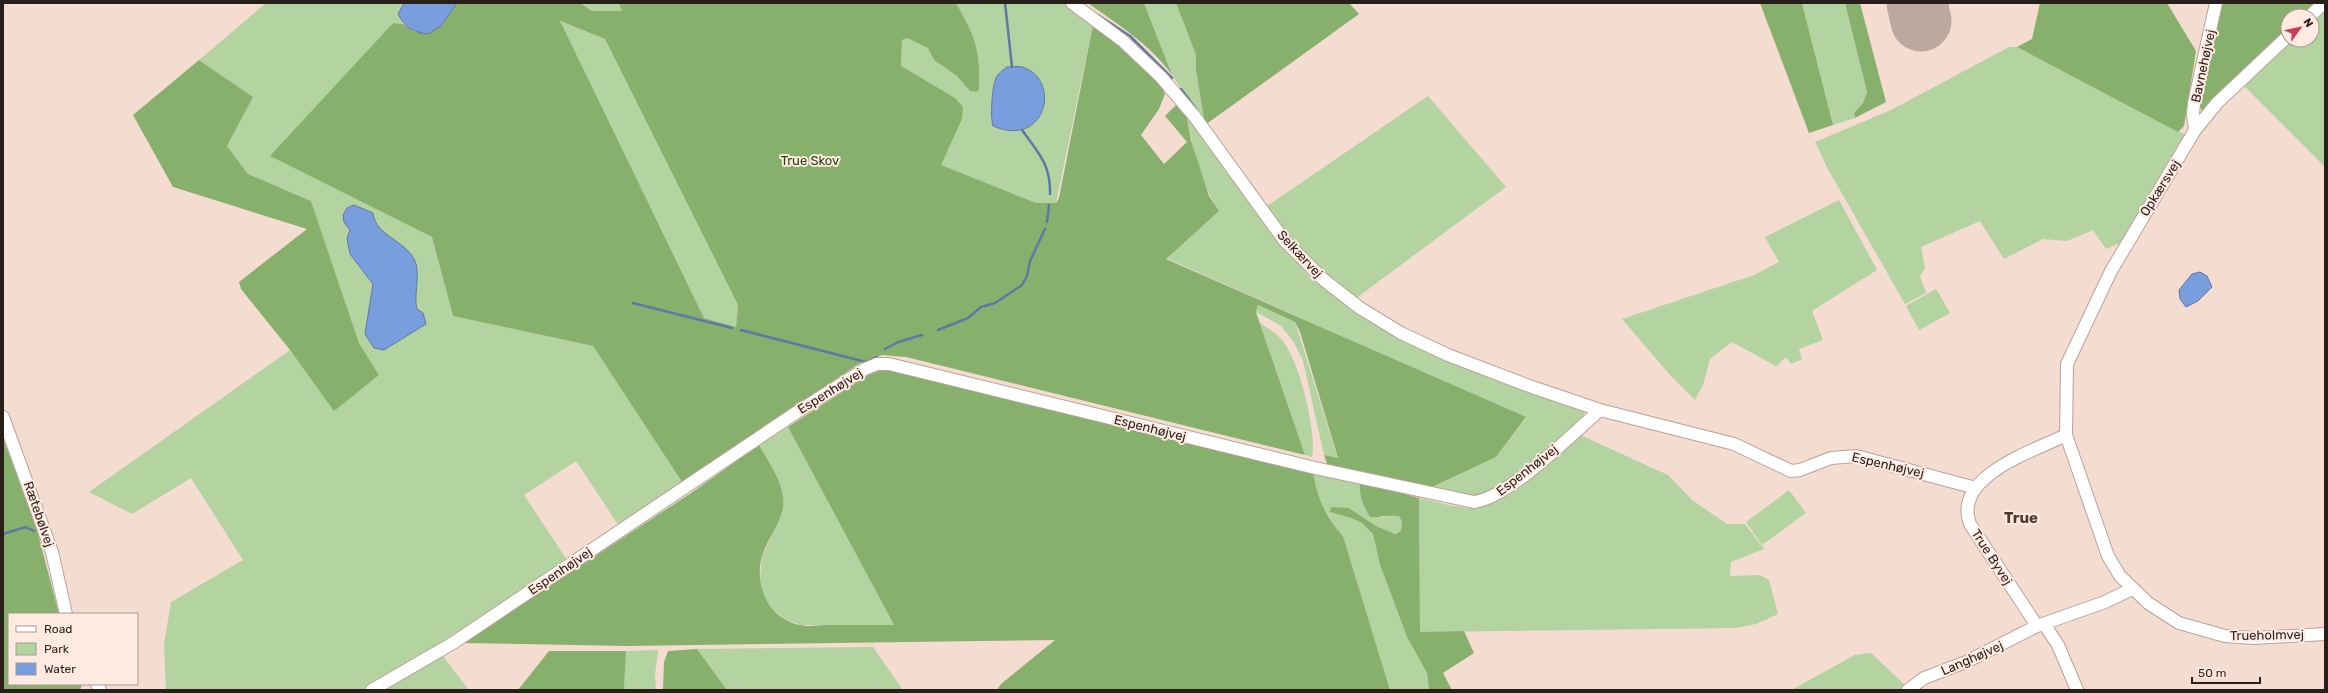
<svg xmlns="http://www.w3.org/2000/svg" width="2328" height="693" font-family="Rubik,sans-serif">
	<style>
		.green { fill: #b3d3a1 }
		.forest { fill: #87b06d; fill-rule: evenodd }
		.water { fill: #799ede; stroke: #6178a4 }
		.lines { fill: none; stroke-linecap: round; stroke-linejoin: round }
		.stream { stroke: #6178a4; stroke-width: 2.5 }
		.runway { stroke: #bca89f; stroke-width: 61 }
		.minor-casing { stroke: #b9a298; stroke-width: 14 }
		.minor { stroke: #fff; stroke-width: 12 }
		.labels { text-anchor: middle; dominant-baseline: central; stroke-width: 4; stroke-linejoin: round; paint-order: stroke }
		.street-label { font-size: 13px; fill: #281f1b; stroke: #feeae1 }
		.park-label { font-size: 13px; fill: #2a4515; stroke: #feeae1 }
		.quarter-label { font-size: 15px; font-weight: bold; fill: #4c3931; stroke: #feeae1 }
	</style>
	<rect width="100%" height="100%" fill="#f4dcd1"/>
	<path class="green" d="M 266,3 L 404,3 L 398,14 L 403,24 L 393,23 L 271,156 L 432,237 L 453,316 L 593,346 L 682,482 L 619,526 L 576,461 L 524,495 L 567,560 L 408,664 L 363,690 L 166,690 L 164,644 L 171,602 L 243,560 L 191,478 L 132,514 L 89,492 L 290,350 L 334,410 L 379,375 L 359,343 L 311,201 L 248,174 L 227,146 L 253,97 L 199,60 Z
		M 580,3 L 619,3 L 623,11 L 591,11 Z
		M 956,3 L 1065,3 L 1093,25 L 1056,203 L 1036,203 L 940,165 L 962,119 L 901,66 L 902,39 L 907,38 L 928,48 L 934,60 L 957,76 L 970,91 L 979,89 C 981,51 975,36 956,3 Z
		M 1144,3 L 1176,3 L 1196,55 L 1196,70 L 1205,125 L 1172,75 Z
		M 1802,3 L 1845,3 L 1867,92 L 1863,103 L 1854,113 L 1855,118 L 1833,125 Z
		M 2325,8 L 2325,167 L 2242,84 L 2290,40 L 2312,40 L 2312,20 Z
		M 559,21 L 605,39 L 738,305 L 736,327 L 704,318 Z
		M 2009,47 L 2017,47 L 2186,135 L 2120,243 L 2106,249 L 2093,230 L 2067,241 L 2043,239 L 2004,259 L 1980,221 L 1921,247 L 1925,268 L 1920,276 L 1926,293 L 1905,304 L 1828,169 L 1815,142 L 1891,110 Z
		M 1428,96 L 1506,187 L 1355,299 L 1287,237 L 1267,206 Z
		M 1186,113 L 1282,245 L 1311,278 L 1348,307 L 1396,335 L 1582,410 L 1585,412 C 1580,426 1503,491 1488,495 C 1469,500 1450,492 1432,487 L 1496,457 L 1526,418 L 1166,258 L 1219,211 C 1200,183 1193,146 1186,113 Z
		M 1839,200 L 1877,270 L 1812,311 L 1823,340 L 1799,349 L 1802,359 L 1791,364 L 1786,357 L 1776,366 L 1732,342 L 1710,359 L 1703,385 L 1695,400 L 1670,375 L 1622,319 L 1754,275 L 1779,262 L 1765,237 Z
		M 1936,289 L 1950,313 L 1919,330 L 1906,306 Z
		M 1258,305 L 1295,322 L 1338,459 L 1324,455 L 1303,361 L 1294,342 L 1280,325 L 1256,312 Z
		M 1260,323 C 1267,328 1276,333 1282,340 C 1299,359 1317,432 1312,457 L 1305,455 Z
		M 788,427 L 894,625 L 800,625 L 785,619 L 772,609 L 762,594 L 760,578 L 762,556 L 782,514 L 759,445 Z
		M 1580,435 L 1668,475 L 1692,500 L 1727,524 L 1745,524 L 1764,549 L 1731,562 L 1730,576 L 1760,575 L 1769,580 L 1778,614 L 1756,624 L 1736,628 L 1420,632 L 1419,498 C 1435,501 1455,508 1473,508 C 1504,507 1555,456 1580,435 Z
		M 1313,471 L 1360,481 L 1380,518 L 1392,514 L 1398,515 L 1402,522 L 1401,531 L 1395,534 L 1376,526 L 1349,508 L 1330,512 L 1351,518 L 1362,523 L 1373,534 L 1380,565 L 1407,637 L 1427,673 L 1429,690 L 1390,690 L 1343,536 C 1325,517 1317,497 1313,471 Z
		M 1789,490 L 1806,513 L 1762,545 L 1746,522 Z
		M 873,647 L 903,690 L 727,690 L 697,649 Z
		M 658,650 L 655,675 L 656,690 L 624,690 L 626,651 Z
		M 1871,653 L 1906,686 L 1902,690 L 1791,690 L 1855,655 Z
		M 443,656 L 469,690 L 385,690 Z"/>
	<path class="forest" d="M 457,3 L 580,3 L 592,11 L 622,11 L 619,3 L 956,3 C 975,36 981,51 979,89 L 977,92 L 970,91 L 957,76 L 934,60 L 928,48 L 907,38 L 902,40 L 901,66 L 955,98 L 963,107 L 962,119 L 941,165 L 1036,203 L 1056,203 L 1059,198 L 1093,25 C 1115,43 1154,67 1165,94 L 1159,109 L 1141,135 L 1164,164 L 1187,142 L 1165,116 L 1177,104 L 1186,113 L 1191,140 L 1209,196 L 1219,211 L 1166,259 L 1526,417 L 1496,457 L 1432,487 L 1327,464 L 1324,455 L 1338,458 L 1300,332 L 1295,322 L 1258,305 L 1256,312 L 1305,455 L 906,357 L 882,355 L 860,363 L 682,482 L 593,346 L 453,316 L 432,237 L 270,156 L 393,23 L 403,24 L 415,32 L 441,26 ZM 560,21 L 605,39 L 738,305 L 736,327 L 704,318 Z
		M 1088,3 L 1144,3 L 1172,75 C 1151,45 1117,24 1088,3 Z
		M 1176,3 L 1349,3 L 1359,14 L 1205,125 L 1196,70 L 1196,55 Z
		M 1760,3 L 1802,3 L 1833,125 L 1809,133 Z
		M 1845,3 L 1860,3 L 1886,102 L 1855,118 L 1854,113 L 1863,103 L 1867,92 Z
		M 2040,3 L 2167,3 L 2196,51 L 2184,126 L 2178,132 L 2017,47 L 2032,39 Z
		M 2222,3 L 2319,3 L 2305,16 L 2288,16 L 2288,31 L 2203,111 L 2199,107 Z
		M 199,60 L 253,97 L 227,146 L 248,174 L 311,201 L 359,343 L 379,375 L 334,411 L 290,350 L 241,289 L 239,282 L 307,229 L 173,187 L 133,115 Z
		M 889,368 L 1313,471 C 1317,497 1325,517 1343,536 L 1390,690 L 997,690 L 1001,684 L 1055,640 L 627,646 L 463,643 L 691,493 L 759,445 C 768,461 781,479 783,497 C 786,519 768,536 762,556 C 754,586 768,618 800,625 C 808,627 818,625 827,625 C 849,625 872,625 894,625 L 788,427 L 870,374 Z
		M 3,438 L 37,530 L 59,614 L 9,614 L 9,684 L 82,684 L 80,690 L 3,690 Z
		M 1360,481 L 1419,498 L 1420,632 L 1464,631 L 1474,653 L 1443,673 L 1452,690 L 1429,690 L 1427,673 L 1407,637 L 1380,565 L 1373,534 L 1362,523 L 1351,518 L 1330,512 L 1331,507 L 1349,508 L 1376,526 L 1395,534 L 1401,531 L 1402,522 L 1399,516 C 1389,514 1380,518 1370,517 C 1363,505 1359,496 1360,481 Z
		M 697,649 L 727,690 L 663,690 L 664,662 L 668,651 Z
		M 549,651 L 626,651 L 624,690 L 518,690 Z"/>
	<path class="water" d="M 404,3 L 457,3 L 441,26 L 428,34 C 413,32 405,28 398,14 Z
		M 1007,67 C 1011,67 1018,66 1022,67 C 1061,78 1048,149 993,126 C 990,117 992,84 997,76 C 1000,72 1004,69 1007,67 Z
		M 354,205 L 373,213 C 375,236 407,241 415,261 C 420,274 415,290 416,304 L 417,309 L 423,313 L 426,324 L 384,350 L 374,348 L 365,334 L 373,284 L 350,254 L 347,238 L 350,230 L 344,222 L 343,215 L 347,208 Z
		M 2200,272 L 2207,276 L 2212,287 L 2198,301 L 2186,307 L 2180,299 L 2179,290 L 2192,274 Z"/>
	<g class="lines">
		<path class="stream" d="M 1005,3 L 1012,67
			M 1098,15 L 1130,36 L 1172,78
			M 1181,89 L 1196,109
			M 1022,130 C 1038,152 1051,165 1050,194
			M 1047,222 L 1049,205
			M 633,303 L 732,328
			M 741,330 L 866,362 L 877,357
			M 938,330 L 968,318 L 981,307 L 995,303 L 1022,285 L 1027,276 L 1030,261 L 1045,229
			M 885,349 L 898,342 L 922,335
			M 3,534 L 26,527 L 34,531"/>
		<path class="runway" d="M 1917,3 L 1921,21"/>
		<g class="minor-casing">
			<path id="minor" d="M 1072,3 L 1123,41 L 1161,77 L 1195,117 L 1284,240 L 1324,280 L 1360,308 L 1401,333 L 1448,355 L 1532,387 L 1600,410 L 1734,444 L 1791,471 L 1800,470 L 1831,458 L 1856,456 L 1976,488
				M 2310,16 L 2324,3
				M 2288,36 L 2217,103 L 2195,130 L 2111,271 L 2067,364 L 2066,435 L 2108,556 L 2120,576 L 2148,603 L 2179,623 L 2225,636 L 2254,638 L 2325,634
				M 2195,130 L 2193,115 L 2194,103 L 2216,3
				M 3,417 L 52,552 L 66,614
				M 2066,435 C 2034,451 1952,476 1970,524 L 2037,626 L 2105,602 L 2132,589
				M 2044,624 L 2058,645 L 2077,690
				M 97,684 L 100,690
				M 372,690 L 453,643 L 797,412 L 865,369 L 877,364 L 889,364 L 1315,468 L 1474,502 C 1510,497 1571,435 1600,410
				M 1908,690 L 1924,678 L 1966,662 L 2037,626"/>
		</g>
		<use href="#minor" class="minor"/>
	</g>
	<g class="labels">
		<g class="street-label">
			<text transform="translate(2203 66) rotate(-78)">Bavnehøjvej</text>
			<text transform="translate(2160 188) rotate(-58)">Opkærsvej</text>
			<text transform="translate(1300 254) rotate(47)">Selkærvej</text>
			<text transform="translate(830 391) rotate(-32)">Espenhøjvej</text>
			<text transform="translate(1150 428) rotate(14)">Espenhøjvej</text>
			<text transform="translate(1888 465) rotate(13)">Espenhøjvej</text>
			<text transform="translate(1527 470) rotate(-38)">Espenhøjvej</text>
			<text transform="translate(39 514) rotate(71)">Rætebølvej</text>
			<text transform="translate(1992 557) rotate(57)">True Byvej</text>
			<text transform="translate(560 571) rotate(-34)">Espenhøjvej</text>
			<text transform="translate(2267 635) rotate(-1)">Trueholmvej</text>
			<text transform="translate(1972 658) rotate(-24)">Langhøjvej</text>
		</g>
		<g class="park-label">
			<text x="810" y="160">True Skov</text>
		</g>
		<g class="quarter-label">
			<text x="2021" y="518">True</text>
		</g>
	</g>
	<rect width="2328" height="693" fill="none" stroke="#281f1b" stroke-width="8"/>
	<rect x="8" y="613" width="130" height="72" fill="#feeae1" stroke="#a89992"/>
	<rect x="16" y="626" width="20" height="6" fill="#ffffff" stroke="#a89992"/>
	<text x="44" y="633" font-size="12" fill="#281f1b">Road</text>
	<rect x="16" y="643" width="20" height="12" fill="#b3d3a1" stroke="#a89992"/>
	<text x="44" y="653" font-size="12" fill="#281f1b">Park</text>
	<rect x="16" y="663" width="20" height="12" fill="#799ede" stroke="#a89992"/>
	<text x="44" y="673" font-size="12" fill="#281f1b">Water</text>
	<g transform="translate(2300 28) rotate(57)"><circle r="19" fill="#feeae1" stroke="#a89992"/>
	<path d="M0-3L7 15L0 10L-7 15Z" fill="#ca3a5b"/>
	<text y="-6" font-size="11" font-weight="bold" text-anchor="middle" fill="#281f1b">N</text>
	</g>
	<path d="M2192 677v6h68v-6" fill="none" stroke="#281f1b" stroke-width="2"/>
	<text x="2198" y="677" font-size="12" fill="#281f1b" stroke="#feeae1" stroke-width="3" paint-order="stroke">50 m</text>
</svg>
